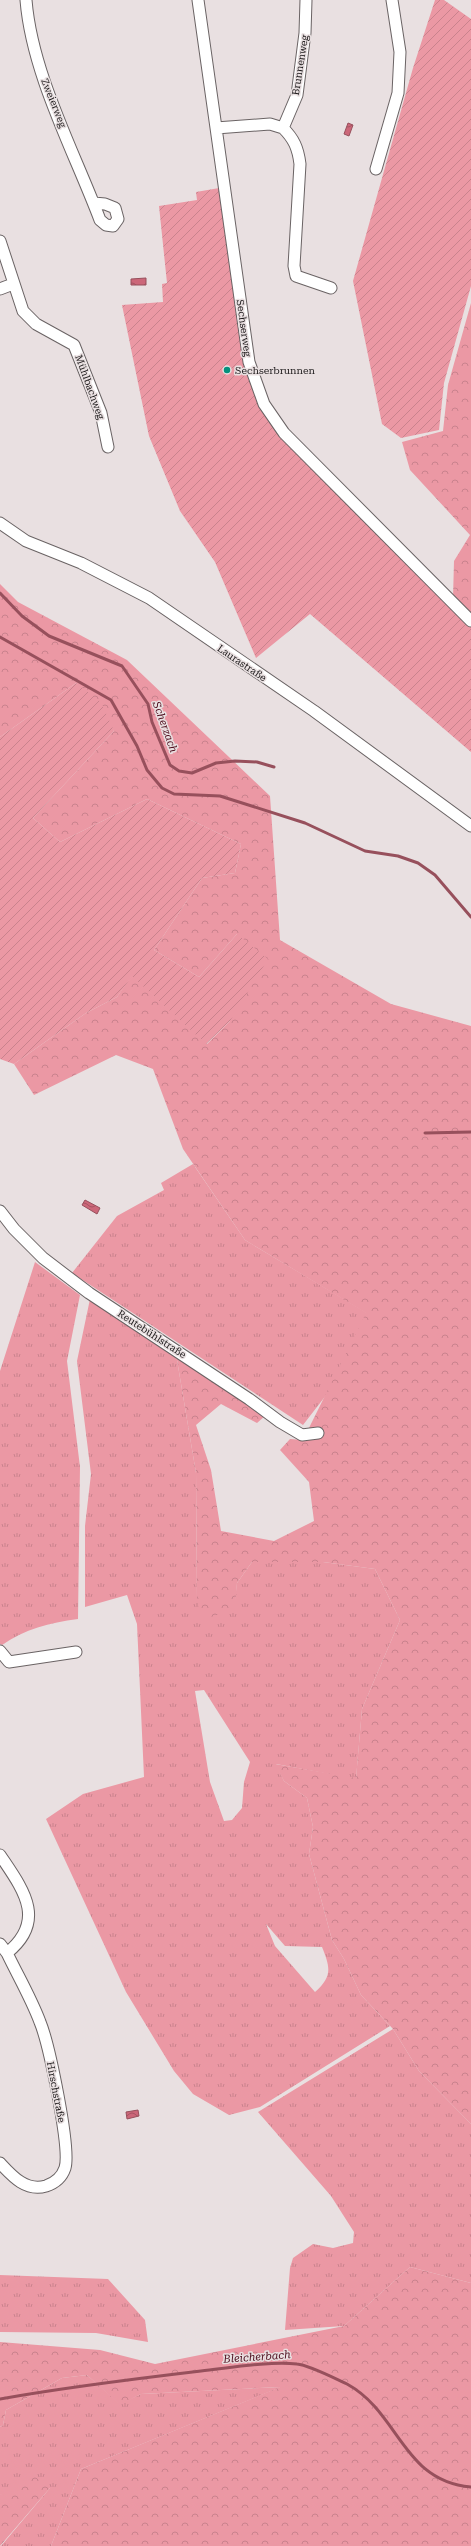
<svg xmlns="http://www.w3.org/2000/svg" width="471" height="2546" font-family="'Roboto Serif',serif">
	<style>
		.grass { fill: url(#grass-tufts); fill-rule: evenodd }
		.forest { fill: url(#forest-crowns) }
		.garden { fill: url(#garden-furrows) }
		.water { fill: url(#water-waves); stroke: #97505c }
		.lines { fill: none; stroke-linecap: round; stroke-linejoin: round }
		.stream { stroke: #97505c; stroke-width: 3 }
		.minor-casing { stroke: #6a6364; stroke-width: 13 }
		.minor { stroke: #fff; stroke-width: 11 }
		.poi-dot { fill: #04917d; stroke: #e9e0e1; stroke-width: 1.5 }
		.labels { text-anchor: middle; dominant-baseline: central; stroke-width: 3; stroke-linejoin: round; paint-order: stroke }
		.street-label { font-size: 10px; fill: #1c191a; stroke: #e9e0e1 }
		.poi-label { font-size: 10px; fill: #1c191a; stroke: #e9e0e1; text-anchor: start }
		.water-label { font-size: 11px; font-style: italic; fill: #501020; stroke: #e9e0e1 }
	</style>
	<defs>
		<pattern id="grass-tufts" width="24" height="20" patternUnits="userSpaceOnUse"><rect width="24" height="20" fill="#eb98a4"/><path d="M3 7l-1-3M5 7V3M7 7l1-3M15 17l-1-3M17 17v-4M19 17l1-3" fill="none" stroke="#c9828d"/></pattern>
		<pattern id="forest-crowns" width="20" height="18" patternUnits="userSpaceOnUse"><rect width="20" height="18" fill="#eb98a4"/><path d="M2 6a3 3 0 1 1 6 0M12 15a3 3 0 1 1 6 0" fill="none" stroke="#c9828d"/></pattern>
		<pattern id="garden-furrows" width="10" height="10" patternUnits="userSpaceOnUse"><rect width="10" height="10" fill="#eb98a4"/><path d="M-1 1l2-2M0 10L10 0M9 11l2-2" fill="none" stroke="#c9828d"/></pattern>
		<pattern id="water-waves" width="16" height="10" patternUnits="userSpaceOnUse"><rect width="16" height="10" fill="#cc6779"/><path d="M0 5q4-4 8 0t8 0" fill="none" stroke="#a55462"/></pattern>
	</defs>
	<rect width="100%" height="100%" fill="#e9e0e1"/>
	<path class="grass" d="M 193,1164 L 245,1240 L 367,1313 L 327,1394 L 303,1425 L 72,1273 L 117,1216 L 164,1190 L 161,1183 Z
		M 35,1262 L 80,1295 L 67,1361 L 80,1467 L 78,1619 C 49,1623 25,1629 2,1645 L 0,1644 L 0,1371 Z
		M 90,1299 L 176,1354 L 196,1473 L 197,1597 L 234,1608 L 237,1583 L 252,1562 L 323,1562 L 375,1569 L 400,1620 L 362,1709 L 356,1779 L 276,1764 L 284,1781 L 307,1798 L 313,1827 L 309,1854 L 332,1940 L 344,1959 L 361,1995 L 390,2026 L 260,2107 L 229,2115 L 193,2094 L 174,2071 L 126,1992 L 46,1819 L 83,1794 L 144,1777 L 137,1624 L 127,1595 L 85,1607 L 85,1526 L 91,1474 L 77,1361 ZM 204,1690 L 250,1762 L 244,1782 L 242,1808 L 232,1820 L 224,1821 L 210,1782 L 195,1691 ZM 266,1924 L 285,1946 L 322,1947 C 330,1967 333,1976 315,1992 L 275,1946 Z
		M 393,2029 L 419,2071 L 471,2124 L 471,2283 L 410,2267 L 344,2326 L 285,2330 L 290,2268 L 293,2258 L 313,2244 L 333,2248 L 353,2243 L 354,2232 L 331,2196 L 258,2112 Z
		M 0,2275 L 108,2279 L 145,2320 L 148,2342 L 96,2333 L 0,2332 Z
		M 87,2375 L 120,2404 L 141,2394 L 281,2387 L 81,2469 L 51,2546 L 1,2546 L 50,2488 L 0,2495 L 0,2427 L 3,2425 L 6,2410 L 62,2378 Z"/>
	<path class="forest" d="M 471,303 L 471,616 L 453,598 L 454,561 L 470,535 L 410,470 L 402,442 L 443,431 L 448,385 Z
		M 0,584 L 18,602 L 127,660 L 270,796 L 280,940 L 391,1004 L 471,1026 L 471,2124 L 419,2071 L 393,2029 L 361,1995 L 344,1959 L 332,1940 L 309,1854 L 313,1827 L 307,1798 L 284,1781 L 275,1764 L 356,1778 L 362,1709 L 400,1620 L 375,1569 L 323,1562 L 252,1562 L 237,1583 L 235,1608 L 201,1621 L 197,1597 L 196,1473 L 176,1354 L 265,1416 L 257,1423 L 221,1404 L 196,1425 L 211,1470 L 221,1531 L 274,1541 L 314,1521 L 309,1482 L 280,1450 L 290,1439 L 303,1440 L 366,1313 L 245,1240 L 183,1149 L 153,1069 L 116,1055 L 34,1095 L 14,1064 L 86,1013 L 117,997 L 132,975 L 207,1044 L 230,1021 L 237,934 L 199,977 L 154,950 L 202,878 L 235,873 L 241,844 L 147,799 L 60,842 L 33,818 L 114,731 L 76,683 L 0,737 Z
		M 410,2267 L 471,2283 L 471,2546 L 51,2546 L 81,2469 L 280,2387 L 141,2394 L 120,2405 L 87,2375 L 62,2378 L 6,2410 L 3,2425 L 0,2427 L 0,2342 L 100,2350 L 155,2364 L 344,2326 Z
		M 34,2476 L 50,2488 L 0,2546 L 0,2495 Z"/>
	<path class="garden" d="M 435,0 L 444,0 L 471,19 L 471,286 L 444,383 L 439,430 L 401,438 L 382,424 L 353,281 L 413,68 Z
		M 225,187 L 249,362 L 284,433 L 471,621 L 471,752 L 310,614 L 256,658 L 215,562 L 180,511 L 149,436 L 122,305 L 163,302 L 162,284 L 167,283 L 159,206 L 197,200 L 196,192 Z
		M 76,683 L 101,702 L 114,731 L 33,818 L 60,842 L 147,799 L 241,844 L 235,873 L 202,878 L 154,950 L 199,977 L 237,934 L 268,959 L 230,1021 L 206,1044 L 132,976 L 117,997 L 86,1013 L 14,1064 L 0,1059 L 0,737 Z"/>
	<path class="water" d="M 348,123 L 353,125 L 349,136 L 344,134 Z
		M 146,278 L 146,285 L 131,285 L 131,279 Z
		M 85,1200 L 100,1208 L 97,1214 L 82,1205 Z
		M 138,2110 L 139,2116 L 127,2119 L 126,2112 Z"/>
	<g class="lines">
		<path class="stream" d="M 0,593 L 22,616 L 49,636 L 122,666 L 148,704 L 152,722 L 170,765 L 179,771 L 192,773 L 216,763 L 235,761 L 257,762 L 274,767
			M 0,637 L 111,700 L 137,746 L 147,770 L 162,788 L 174,794 L 220,796 L 305,823 L 365,851 L 398,856 L 418,863 L 435,875 L 471,917
			M 425,1133 L 471,1132
			M 0,2399 C 67,2387 133,2379 201,2371 C 229,2368 269,2361 297,2364 C 309,2365 336,2379 347,2384 C 400,2413 402,2481 471,2487"/>
		<g class="minor-casing">
			<path id="minor" d="M 26,0 C 32,74 74,151 100,220 L 106,225 L 113,226 L 118,219 L 115,208 L 105,204 L 94,203
				M 198,0 L 249,362 L 264,404 L 284,433 L 471,621
				M 306,0 L 305,33 L 297,95 L 283,128 C 294,139 298,148 300,164 L 294,266 L 296,276 L 331,288
				M 216,128 L 270,124 L 283,128
				M 376,169 L 398,93 L 400,52 L 392,0
				M 0,241 L 23,311 L 36,324 L 74,345 L 101,413 L 108,447
				M 0,289 L 13,284
				M 0,523 L 26,541 L 81,563 L 149,598 L 314,711 L 471,826
				M 0,1211 L 14,1229 L 43,1258 L 89,1293 L 249,1399 L 280,1422 L 302,1435 L 318,1433
				M 0,1651 L 9,1662 L 76,1652
				M 0,1855 C 22,1888 48,1920 7,1953
				M 0,1944 L 7,1953 C 18,1976 31,1998 40,2022 C 49,2044 71,2149 65,2168 C 62,2177 55,2183 46,2186 C 26,2192 12,2176 0,2163"/>
		</g>
		<use href="#minor" class="minor"/>
	</g>
	<circle class="poi-dot" cx="227" cy="370" r="4"/>
	<g class="labels">
		<g class="street-label">
			<text transform="translate(300 65) rotate(-81)">Brunnenweg</text>
			<text transform="translate(54 103) rotate(68)">Zweierweg</text>
			<text transform="translate(244 328) rotate(82)">Sechserweg</text>
			<text transform="translate(90 387) rotate(70)">Mühlbachweg</text>
			<text transform="translate(242 663) rotate(34)">Laurastraße</text>
			<text transform="translate(152 1334) rotate(33)">Reutebühlstraße</text>
			<text transform="translate(56 2092) rotate(79)">Hirschstraße</text>
		</g>
		<g class="poi-label">
			<text x="235" y="370">Sechserbrunnen</text>
		</g>
		<g class="water-label">
			<text transform="translate(165 727) rotate(70)">Scherzach</text>
			<text transform="translate(257 2357) rotate(-4)">Bleicherbach</text>
		</g>
	</g>
</svg>
